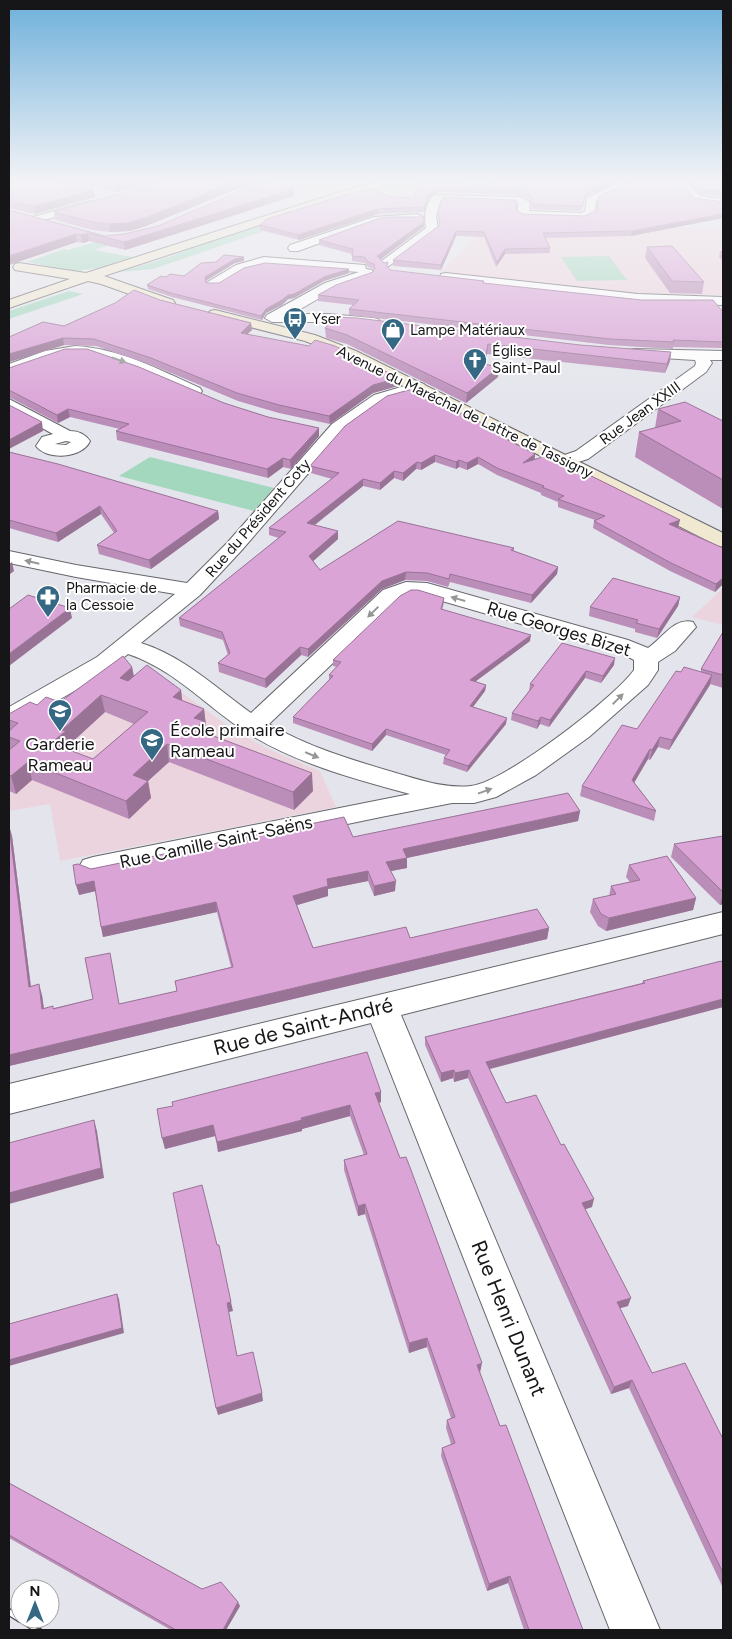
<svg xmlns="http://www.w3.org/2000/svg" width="732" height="1639" font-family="Figtree,sans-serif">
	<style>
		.education { fill: #ecd4de }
		.green { fill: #a3d7be }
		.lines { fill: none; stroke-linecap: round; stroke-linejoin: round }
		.street-casing { stroke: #66666c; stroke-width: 2 }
		.secondary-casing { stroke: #66666c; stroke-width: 2 }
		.street { fill: #fff; fill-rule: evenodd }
		.secondary { fill: #f0e8d1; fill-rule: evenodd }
		.rail-casing { stroke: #4c4c50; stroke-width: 8 }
		.rail { stroke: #fff; stroke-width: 5.5; stroke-dasharray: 18; stroke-linecap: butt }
		.wall { fill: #bb8db9; fill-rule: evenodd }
		.shaded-wall { fill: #997396 }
		.building { fill: #daa4d7; stroke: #997396; fill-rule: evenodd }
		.oneway { fill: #969697 }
		.labels { text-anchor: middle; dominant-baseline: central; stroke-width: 4; stroke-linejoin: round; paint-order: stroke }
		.far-poi-label { font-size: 15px; fill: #161618; stroke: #fff; text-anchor: start }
		.far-street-label { font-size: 15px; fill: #161618; stroke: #fff }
		.street-label { font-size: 18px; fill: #161618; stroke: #fff }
		.poi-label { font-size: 18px; fill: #161618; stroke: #fff; text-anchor: start }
		.near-street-label { font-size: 21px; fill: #161618; stroke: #fff }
	</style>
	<rect width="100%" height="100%" fill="#e4e4ec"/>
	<path class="education" d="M 723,227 L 723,295 L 642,294 L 439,273 L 482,231 Z
		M 723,588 L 723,625 L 692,617 Z
		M 157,675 L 234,730 L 232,733 L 239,737 L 246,737 L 273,751 L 320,771 L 336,807 L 60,861 L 50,804 L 9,811 L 9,734 Z"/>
	<path class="green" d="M 398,182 L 425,182 L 352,201 L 153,269 L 121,272 L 172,256 L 201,243 L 377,187 Z
		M 102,240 L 115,243 L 94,250 L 132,257 L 98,268 L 75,271 L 27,262 L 64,249 L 68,250 Z
		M 609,256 L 627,280 L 577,281 L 561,257 Z
		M 69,291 L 83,294 L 9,319 L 9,311 Z
		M 150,457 L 274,488 L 254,511 L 119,476 Z"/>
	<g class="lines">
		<g class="street-casing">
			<path id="street" d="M 619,182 L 627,182 L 628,184 L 596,201 L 595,215 L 584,219 L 523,217 L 517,214 L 518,203 L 441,200 L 436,216 L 438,229 L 436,231 L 389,266 L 385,267 L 379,263 L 426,228 C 424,216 425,202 435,195 L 520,197 L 530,202 L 529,211 L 582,213 L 585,211 L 587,198 Z
				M 678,182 L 688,182 L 700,196 L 723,199 L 723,205 L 693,201 Z
				M 90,201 L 94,202 L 95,204 L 94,206 L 37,222 L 31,219 L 33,217 Z
				M 417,214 L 423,217 L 421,219 L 379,222 L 298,251 L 290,251 L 288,248 L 290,245 L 374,217 Z
				M 264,257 L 365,265 L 366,269 L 372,270 L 373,273 L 372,276 L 335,289 L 292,314 L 328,314 L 373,318 L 378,319 L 380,322 L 378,325 L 373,326 L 328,322 L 272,322 L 265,318 L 267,315 L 325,283 L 359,272 L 265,265 L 244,271 L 218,286 L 208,286 L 206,283 L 236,265 Z
				M 446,273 L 638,294 L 723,297 L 723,305 L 638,302 L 441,280 L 440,277 L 441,274 Z
				M 75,346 C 119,348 160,370 200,388 L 202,391 L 200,394 C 185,398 114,358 87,355 C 59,352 36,368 9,374 L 9,364 L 45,351 Z
				M 634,349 L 723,351 L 723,360 L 710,360 L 712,363 L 706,372 L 588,459 L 565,466 L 559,465 L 556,461 L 559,457 L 576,451 L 695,366 L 696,363 L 695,360 L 629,356 L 627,353 L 629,350 Z
				M 418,382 L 424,384 L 426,387 L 424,390 L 386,401 L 344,432 L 241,551 L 200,595 L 141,643 C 183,656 216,688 251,713 L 383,590 L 406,582 L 427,583 L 628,640 L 648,648 C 663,638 674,617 693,622 L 696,627 L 675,651 L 658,662 L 658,670 L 648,685 L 589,737 L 536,775 L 496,797 L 474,803 L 452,803 L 381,817 L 93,877 L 83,874 L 79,867 L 83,860 L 93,857 L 410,794 C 354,779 295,763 246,732 C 207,707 174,669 128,654 C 95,682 56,701 18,722 L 9,724 L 9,707 L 97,657 L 175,594 L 76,577 L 9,563 L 9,551 L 76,565 L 187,583 L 227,543 L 332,424 L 374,395 ZM 410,594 L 418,594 L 621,653 L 634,660 L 634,670 C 613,699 505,782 471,786 C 446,789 420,780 396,773 C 352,760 308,747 269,724 L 399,600 Z
				M 9,399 L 70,431 C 78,431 85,434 90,441 C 83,458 47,461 36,446 L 42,437 L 53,434 L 9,410 ZM 66,441 L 71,442 L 66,445 L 55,444 Z
				M 723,912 L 723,934 L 401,1015 L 660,1630 L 610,1630 L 371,1023 L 9,1114 L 9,1084 Z"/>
		</g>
		<g class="secondary-casing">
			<path id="secondary" d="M 377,182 L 394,182 L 393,184 L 345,197 L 104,276 L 173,300 L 175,303 L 173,306 L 163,306 L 101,284 L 88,281 L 9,308 L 9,300 L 70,279 L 15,270 L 13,267 L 15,264 L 19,263 L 86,273 L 337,193 Z
				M 215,310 L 315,335 L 356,351 L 723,533 L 723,547 L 716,545 L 346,357 L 305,341 L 210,317 L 208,314 L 210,311 Z"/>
		</g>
		<use href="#street" class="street"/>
		<use href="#secondary" class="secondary"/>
		<g class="rail-casing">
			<path id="rail" d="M 9,1612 L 20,1619
				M 21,1619 L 38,1630"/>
		</g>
		<use href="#rail" class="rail"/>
	</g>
	<path class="wall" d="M 9,182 L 95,197 L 35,214 L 9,208 L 9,209 Z
		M 70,182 L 151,182 L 116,192 Z
		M 491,182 L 615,182 L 586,196 L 581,211 L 531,209 L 532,201 L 520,195 L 439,192 L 429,198 L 424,212 L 378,214 L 299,240 L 260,230 L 260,225 L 392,197 L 413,198 L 420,183 L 493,185 Z
		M 690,182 L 723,182 L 723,197 L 701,194 Z
		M 293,183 L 294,196 L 125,250 L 89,241 L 83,243 L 77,242 L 9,210 L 105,236 L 124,234 L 158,226 Z
		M 239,188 L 146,226 L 130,231 L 110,232 L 93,230 L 55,220 L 54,212 Z
		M 694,198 L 723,202 L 723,218 L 631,236 L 545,238 L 550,248 L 550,253 L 505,254 L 496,267 L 484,237 L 456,236 L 441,270 L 393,266 L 393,260 L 439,226 L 438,211 L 516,210 L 523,214 L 585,216 L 597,210 Z
		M 424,227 L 381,259 L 390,270 L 484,281 L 484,283 L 723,312 L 723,348 L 673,347 L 673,349 L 609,345 L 349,315 L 349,309 L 353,305 L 318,301 L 318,295 L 373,272 L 374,269 L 368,267 L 365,263 L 352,261 L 352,254 L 319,245 L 319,240 Z
		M 647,247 L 704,282 L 702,294 L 670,293 L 645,258 Z
		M 720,251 L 723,251 L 723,261 L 719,257 Z
		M 244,257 L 244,261 L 235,263 L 206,281 L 206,283 L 219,283 L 349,269 L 349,273 L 324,281 L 294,298 L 288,299 L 282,305 L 266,313 L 262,320 L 172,297 L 148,289 L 147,285 L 166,277 L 184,276 L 216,262 Z
		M 160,300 L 251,323 L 252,330 L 247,334 L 398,386 L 373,393 L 330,424 L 279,413 L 238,401 L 152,365 L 96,346 L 64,345 L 9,362 L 9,337 L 64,326 Z
		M 325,328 L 580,345 L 671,352 L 670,361 L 665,373 L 487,354 L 485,364 L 499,367 L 498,377 L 466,403 L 347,344 L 326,338 Z
		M 9,368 L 224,403 L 319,436 L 291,469 L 283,467 L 268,478 L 117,440 L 116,431 L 120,429 L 70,417 L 58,423 L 9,397 Z
		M 454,407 L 453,412 L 493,429 L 493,432 L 535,454 L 535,459 L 723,548 L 723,584 L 715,592 L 670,571 L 593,528 L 594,521 L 595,520 L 558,507 L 558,502 L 541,495 L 541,493 L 497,475 L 478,464 L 467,470 L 459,467 L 456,469 L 435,462 L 421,470 L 416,469 L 403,481 L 394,478 L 380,490 L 363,486 L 315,525 L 338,539 L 313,561 L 320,570 L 514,548 L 514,551 L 558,567 L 557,574 L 531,603 L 450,582 L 448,587 L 427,581 L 405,580 L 382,589 L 308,657 L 301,655 L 266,688 L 219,672 L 218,663 L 228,655 L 223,640 L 180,626 L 179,618 L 279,538 L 269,535 L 269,528 L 332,479 L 311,473 L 310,466 Z
		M 658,409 L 723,421 L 723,509 L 635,457 L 639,432 L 655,428 Z
		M 9,452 L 218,511 L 219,519 L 151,569 L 99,554 L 97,545 L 114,533 L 101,514 L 58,542 L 9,528 Z
		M 680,597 L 678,606 L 657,638 L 635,632 L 635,629 L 589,616 L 590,607 Z
		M 444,598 L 444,603 L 442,610 L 530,641 L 475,682 L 486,685 L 485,691 L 473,707 L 506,724 L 467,772 L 443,764 L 444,758 L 446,755 L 386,735 L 372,751 L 293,723 L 293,717 L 329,680 L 329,675 L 337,667 L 333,666 L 333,660 Z
		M 723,632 L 723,688 L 710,684 L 669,750 L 658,747 L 650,760 L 648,759 L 634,782 L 656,811 L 654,821 L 580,796 L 582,786 L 637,729 L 681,672 L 701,672 L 701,669 Z
		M 562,643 L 614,665 L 601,683 L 585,678 L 549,727 L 540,724 L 537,729 L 511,720 L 512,713 L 529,691 L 530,684 Z
		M 132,667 L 134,676 L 181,690 L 182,701 L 204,709 L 206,726 L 204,728 L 205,733 L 313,791 L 294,810 L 169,762 L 148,781 L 151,798 L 129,819 L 32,780 L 16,794 L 9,791 L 9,714 L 37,705 L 60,702 ZM 105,712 L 134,724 L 93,759 L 68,750 L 70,749 L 69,745 Z
		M 580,811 L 578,821 L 407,858 L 407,868 L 391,871 L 395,891 L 374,896 L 368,881 L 328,889 L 328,896 L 297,905 L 313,948 L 410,938 L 549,928 L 547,939 L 9,1066 L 9,826 L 12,836 L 31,986 L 42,995 L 44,1008 L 54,1008 L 93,999 L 112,963 L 119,1004 L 177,991 L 175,981 L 231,967 L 217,912 L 103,937 L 95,891 L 79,895 L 91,869 Z
		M 723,836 L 723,904 L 720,905 L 671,857 L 674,844 Z
		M 629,865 L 696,898 L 693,910 L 606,931 L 598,926 L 590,912 L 593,899 L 609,896 L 611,886 L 630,882 L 626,877 Z
		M 723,963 L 723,1007 L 490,1069 L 506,1103 L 592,1207 L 585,1209 L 628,1306 L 619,1308 L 652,1373 L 723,1439 L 723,1588 L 629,1388 L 611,1394 L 468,1078 L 454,1082 L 453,1078 L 441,1082 L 425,1045 L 425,1037 L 642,983 L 643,981 Z
		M 381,1092 L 381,1102 L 379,1103 L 480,1373 L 500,1426 L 583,1630 L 524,1630 L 508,1583 L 487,1591 L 441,1456 L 442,1448 L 451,1444 L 446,1428 L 447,1420 L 451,1418 L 427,1347 L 409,1353 L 365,1214 L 358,1216 L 344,1170 L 344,1160 L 364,1155 L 350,1116 L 302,1129 L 302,1131 L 218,1152 L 215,1136 L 165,1149 L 157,1109 Z
		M 9,1483 L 202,1589 L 240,1606 L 226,1630 L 171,1630 L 9,1538 Z"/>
	<path class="shaded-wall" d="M 125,182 L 151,182 L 116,192 L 115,185 Z
		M 235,182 L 266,182 L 239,188 L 146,226 L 130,231 L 110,232 L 109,224 Z
		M 606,182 L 615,182 L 586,196 L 581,211 L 582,206 L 587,192 Z
		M 439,188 L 439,192 L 429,198 L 424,212 L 424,207 L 429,194 Z
		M 294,189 L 294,196 L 125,250 L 124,242 Z
		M 94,190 L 95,197 L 35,214 L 34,206 Z
		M 378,209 L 378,214 L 299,240 L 298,235 Z
		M 723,214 L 723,218 L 631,236 L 632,231 Z
		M 424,222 L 424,227 L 377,262 L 377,256 Z
		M 456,231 L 456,236 L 441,270 L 441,265 Z
		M 88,233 L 89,241 L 83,243 L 81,235 Z
		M 76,234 L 77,242 L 9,265 L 9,256 Z
		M 505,249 L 505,254 L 496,267 L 497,262 Z
		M 244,257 L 244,261 L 235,263 L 205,281 L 205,277 L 235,259 Z
		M 349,269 L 349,273 L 324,281 L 294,298 L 288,299 L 282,305 L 266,313 L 262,320 L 261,316 L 266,309 L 288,295 L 324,277 Z
		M 251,323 L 252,330 L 241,340 L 241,333 Z
		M 63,338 L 64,345 L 9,362 L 9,354 Z
		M 488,344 L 487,354 L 484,374 L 484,364 Z
		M 671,352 L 670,361 L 665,373 L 667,364 Z
		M 499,367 L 498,377 L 466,403 L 467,393 Z
		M 399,378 L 398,386 L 373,393 L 330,424 L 329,416 L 373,385 Z
		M 68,409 L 70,417 L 58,423 L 57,415 Z
		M 42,422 L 43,431 L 9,449 L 9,440 Z
		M 319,428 L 319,436 L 291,469 L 290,460 Z
		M 535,454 L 534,461 L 523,463 Z
		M 435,455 L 435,462 L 421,470 L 421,463 Z
		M 478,457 L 478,464 L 467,470 L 467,463 Z
		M 283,458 L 283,467 L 268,478 L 267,469 Z
		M 459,460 L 459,467 L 456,469 L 456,462 Z
		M 417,462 L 416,469 L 403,481 L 403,473 Z
		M 394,471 L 394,478 L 380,490 L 380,483 Z
		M 363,479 L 363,486 L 308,530 L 307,523 Z
		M 100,506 L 101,514 L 58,542 L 56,533 Z
		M 218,511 L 219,519 L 151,569 L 149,560 Z
		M 680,520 L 678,528 L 669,524 Z
		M 338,531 L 338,539 L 310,564 L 309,556 Z
		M 12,562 L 14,571 L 9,575 L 9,564 Z
		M 558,567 L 557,574 L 531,603 L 532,595 Z
		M 406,572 L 405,580 L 382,589 L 308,657 L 308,649 L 382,581 Z
		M 723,578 L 723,584 L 715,592 L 716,584 Z
		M 680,597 L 678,606 L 657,638 L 659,629 Z
		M 70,608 L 72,618 L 9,666 L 9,654 Z
		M 531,635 L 530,641 L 469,686 L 470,680 Z
		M 300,647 L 301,655 L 266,688 L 265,679 Z
		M 615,658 L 614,665 L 601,683 L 603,676 Z
		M 132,667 L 135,684 L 120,678 Z
		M 586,671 L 585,678 L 549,727 L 550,720 Z
		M 712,675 L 710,685 L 669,750 L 672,740 Z
		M 486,685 L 485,691 L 469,712 L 470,706 Z
		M 181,690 L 183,708 L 173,697 Z
		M 101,695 L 105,712 L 69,745 L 70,749 L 55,761 L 51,743 L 62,730 Z
		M 204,709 L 206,726 L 204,728 L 206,739 L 195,729 L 194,718 Z
		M 541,717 L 540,724 L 537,729 L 538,721 Z
		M 507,718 L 506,724 L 467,772 L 468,766 Z
		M 386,729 L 386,735 L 372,751 L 372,744 Z
		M 660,737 L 658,747 L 650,760 L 652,750 Z
		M 167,744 L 169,762 L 148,781 L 151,798 L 129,819 L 126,801 L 133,775 Z
		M 650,749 L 648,759 L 630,790 L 632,780 Z
		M 28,762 L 32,780 L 16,794 L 11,776 Z
		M 312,773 L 313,791 L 294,810 L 293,792 Z
		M 580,811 L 578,821 L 402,859 L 403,849 Z
		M 9,826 L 12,836 L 32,997 L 29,987 Z
		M 407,858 L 407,868 L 386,872 L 386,862 Z
		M 368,871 L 368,881 L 328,889 L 328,896 L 294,906 L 293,896 L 327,879 Z
		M 94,881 L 96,891 L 79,895 L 76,885 Z
		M 396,881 L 395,891 L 374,896 L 374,886 Z
		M 723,894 L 723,904 L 720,905 Z
		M 696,898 L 693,910 L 606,931 L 609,918 Z
		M 216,902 L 217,912 L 103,937 L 101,927 Z
		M 549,928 L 547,939 L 9,1066 L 9,1055 Z
		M 39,984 L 42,995 L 45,1019 L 42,1009 Z
		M 723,999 L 723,1007 L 485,1070 L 486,1062 Z
		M 454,1070 L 453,1078 L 441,1082 L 441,1073 Z
		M 469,1070 L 468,1078 L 454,1082 L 455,1073 Z
		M 381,1092 L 381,1102 L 375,1104 L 375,1093 Z
		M 350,1105 L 350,1116 L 302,1129 L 302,1131 L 218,1152 L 217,1142 Z
		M 94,1120 L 97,1131 L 104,1178 L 9,1204 L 9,1193 Z
		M 213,1125 L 215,1136 L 165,1149 L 162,1138 Z
		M 594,1199 L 592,1207 L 580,1211 L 582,1203 Z
		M 365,1204 L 365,1214 L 358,1216 L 358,1206 Z
		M 117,1294 L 119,1299 L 124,1333 L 9,1366 L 9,1360 Z
		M 631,1298 L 628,1306 L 614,1310 L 617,1302 Z
		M 231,1302 L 233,1311 L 229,1312 L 227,1303 Z
		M 427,1338 L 427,1347 L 409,1353 L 409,1343 Z
		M 482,1363 L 480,1373 L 475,1374 L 477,1365 Z
		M 632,1380 L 629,1388 L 611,1394 L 614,1387 Z
		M 262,1393 L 263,1401 L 218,1415 L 216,1408 Z
		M 510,1576 L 508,1583 L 487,1591 L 489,1584 Z
		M 238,1602 L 240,1606 L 226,1630 L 223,1630 Z"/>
	<path class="building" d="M 9,182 L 58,182 L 94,190 L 34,206 L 9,201 Z
		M 102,182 L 125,182 L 115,185 Z
		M 161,182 L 235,182 L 145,218 L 129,223 L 109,224 L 92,222 L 54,212 Z
		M 271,182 L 293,182 L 294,189 L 124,242 L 88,233 L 81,235 L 76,234 L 9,256 L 9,210 L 105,236 L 124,234 L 158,226 L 255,185 Z
		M 494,182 L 606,182 L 587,192 L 582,206 L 532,204 L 532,196 L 520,190 L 439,188 L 429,194 L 424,207 L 378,209 L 298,235 L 260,225 L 267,219 L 368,188 L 392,197 L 413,198 L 420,183 L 495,185 Z
		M 628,182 L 681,182 L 694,198 L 723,202 L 723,214 L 632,231 L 543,233 L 550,248 L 505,249 L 497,262 L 484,232 L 456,231 L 441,265 L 393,260 L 440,225 L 438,211 L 443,197 L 516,200 L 516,210 L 523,214 L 585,216 L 597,210 L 598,197 Z
		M 695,182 L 723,182 L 723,192 L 702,190 Z
		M 393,217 L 424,217 L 424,222 L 377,256 L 384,263 L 388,262 L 387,266 L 390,270 L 484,281 L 483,283 L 642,300 L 713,300 L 723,312 L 723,342 L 673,340 L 674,342 L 610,339 L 349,309 L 359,300 L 318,295 L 336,285 L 373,272 L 375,268 L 374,264 L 368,262 L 365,257 L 352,256 L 353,249 L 319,240 L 380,218 Z
		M 672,246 L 704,282 L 672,281 L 647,247 Z
		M 224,255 L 244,257 L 235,259 L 205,277 L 206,283 L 219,283 L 244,268 L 265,263 L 349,269 L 324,277 L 294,294 L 288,295 L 282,300 L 266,309 L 261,316 L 171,293 L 147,285 L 161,276 L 166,277 L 170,274 L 184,276 L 201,263 L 216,262 Z
		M 134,290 L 160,300 L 251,323 L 241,333 L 309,346 L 315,340 L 335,346 L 399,378 L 373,385 L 329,416 L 279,405 L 237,393 L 151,358 L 94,339 L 63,338 L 9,354 L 9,337 L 43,322 L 64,326 L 115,303 Z
		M 337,317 L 357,318 L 580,345 L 671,352 L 667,364 L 488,344 L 484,364 L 499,367 L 467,393 L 347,335 L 325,328 Z
		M 65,349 L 87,349 L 139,367 L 224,403 L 268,417 L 319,428 L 290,460 L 283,458 L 267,469 L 116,431 L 129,424 L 68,409 L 57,415 L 9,390 L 9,368 Z
		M 416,388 L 454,407 L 449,411 L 465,414 L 493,429 L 489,430 L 535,454 L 523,463 L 549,455 L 680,520 L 669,524 L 723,548 L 723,578 L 716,584 L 671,563 L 594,521 L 605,516 L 558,499 L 564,496 L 542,487 L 544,486 L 497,468 L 478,457 L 467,463 L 459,460 L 456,462 L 435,455 L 421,463 L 417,462 L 403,473 L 394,471 L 380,483 L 363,479 L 307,523 L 338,531 L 309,556 L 320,570 L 398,521 L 514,548 L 511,550 L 558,567 L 532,595 L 450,574 L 449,579 L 427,573 L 406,572 L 382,581 L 308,649 L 300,647 L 265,679 L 218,663 L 230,653 L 222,632 L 179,618 L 286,532 L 269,528 L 339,473 L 310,466 L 345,426 L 387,396 Z
		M 685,402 L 723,421 L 723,480 L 639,432 L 681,421 L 658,409 Z
		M 9,405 L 42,422 L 9,440 Z
		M 9,452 L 58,464 L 218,511 L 149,560 L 97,545 L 117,531 L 100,506 L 56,533 L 9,520 Z
		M 613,578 L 680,597 L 659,629 L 636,623 L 638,620 L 590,607 Z
		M 411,590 L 418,590 L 444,598 L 441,609 L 531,635 L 470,680 L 486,685 L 470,706 L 507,718 L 468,766 L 444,758 L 450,750 L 386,729 L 372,744 L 293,717 L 333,676 L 329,675 L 341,662 L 333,660 L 400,596 Z
		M 28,595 L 70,608 L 9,654 L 9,609 Z
		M 723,632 L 723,675 L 701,669 Z
		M 562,643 L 615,658 L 603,676 L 586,671 L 550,720 L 541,717 L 538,721 L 512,713 L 534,685 L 530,684 Z
		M 123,656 L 132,667 L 120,678 L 128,681 L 147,665 L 181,690 L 173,697 L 204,709 L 194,718 L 204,721 L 195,729 L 312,773 L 293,792 L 167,744 L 133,775 L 148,781 L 126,801 L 28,762 L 11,776 L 9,775 L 9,750 L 20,741 L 9,737 L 9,731 L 18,723 L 9,720 L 9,714 L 30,702 L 37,705 L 46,697 L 60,702 ZM 101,695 L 148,712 L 93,759 L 51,743 L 66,731 L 62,730 Z
		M 684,667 L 712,675 L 672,740 L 660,737 L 652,750 L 650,749 L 632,780 L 656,811 L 582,786 L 622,725 L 637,729 L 676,671 L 681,672 Z
		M 568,793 L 580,811 L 403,849 L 407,858 L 386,862 L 396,881 L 374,886 L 368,871 L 327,879 L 328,886 L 293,896 L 313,948 L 406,927 L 410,938 L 537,909 L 549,928 L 9,1055 L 9,826 L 29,987 L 39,984 L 42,1009 L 53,1006 L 53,1009 L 93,999 L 85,958 L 110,953 L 119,1004 L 177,991 L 175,981 L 233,967 L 216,902 L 101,927 L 94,881 L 76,885 L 73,865 L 78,864 L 91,869 L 344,817 L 353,837 Z
		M 723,836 L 723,892 L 674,844 Z
		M 667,856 L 696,898 L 609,918 L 601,914 L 593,899 L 616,894 L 611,886 L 640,880 L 629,865 Z
		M 721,961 L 723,963 L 723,999 L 486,1062 L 506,1103 L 536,1095 L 561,1145 L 564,1144 L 594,1199 L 582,1203 L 631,1298 L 617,1302 L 652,1373 L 685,1363 L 723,1439 L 723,1573 L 632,1380 L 614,1387 L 469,1070 L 455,1073 L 454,1070 L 441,1073 L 425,1037 L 645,983 L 643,981 Z
		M 367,1052 L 381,1092 L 375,1093 L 400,1158 L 406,1157 L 411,1170 L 482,1363 L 477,1365 L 500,1426 L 506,1425 L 583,1630 L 529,1630 L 510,1576 L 489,1584 L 442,1448 L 455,1443 L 447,1420 L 455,1417 L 427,1338 L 409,1343 L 365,1204 L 358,1206 L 344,1160 L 367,1154 L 350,1105 L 301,1118 L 302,1120 L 217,1142 L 213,1125 L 162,1138 L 157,1109 L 173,1106 L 172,1102 Z
		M 94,1120 L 101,1168 L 9,1193 L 9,1143 Z
		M 202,1185 L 217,1245 L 219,1245 L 231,1302 L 227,1303 L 237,1356 L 253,1352 L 262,1393 L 216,1408 L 173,1193 Z
		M 117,1294 L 122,1328 L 9,1360 L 9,1324 Z
		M 9,1483 L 202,1589 L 221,1582 L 238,1602 L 223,1630 L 176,1630 L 9,1535 Z"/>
	<defs><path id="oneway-solid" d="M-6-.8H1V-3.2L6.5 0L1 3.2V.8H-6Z" transform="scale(1.25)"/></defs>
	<g class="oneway">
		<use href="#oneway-solid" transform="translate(119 360) rotate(19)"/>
		<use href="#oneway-solid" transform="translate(32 562) rotate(-167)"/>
		<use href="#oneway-solid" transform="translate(458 599) rotate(-164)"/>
		<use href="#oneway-solid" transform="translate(373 612) rotate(136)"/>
		<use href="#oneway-solid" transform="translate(618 699) rotate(-45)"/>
		<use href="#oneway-solid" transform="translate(312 755) rotate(22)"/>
		<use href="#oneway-solid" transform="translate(485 791) rotate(-20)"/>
	</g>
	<linearGradient id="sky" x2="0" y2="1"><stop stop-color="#6eb0db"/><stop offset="0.44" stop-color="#f3f3f6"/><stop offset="1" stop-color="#f3f3f6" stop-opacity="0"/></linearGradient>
	<rect width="732" height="411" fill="url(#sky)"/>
	<defs>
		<g id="bus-pin" transform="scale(1.25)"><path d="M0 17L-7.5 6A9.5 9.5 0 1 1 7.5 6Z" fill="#356885" stroke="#fff"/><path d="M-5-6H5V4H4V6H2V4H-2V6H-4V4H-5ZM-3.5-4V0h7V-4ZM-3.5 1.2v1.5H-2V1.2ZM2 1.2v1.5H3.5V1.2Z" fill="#fff"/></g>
		<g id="shop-pin" transform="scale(1.25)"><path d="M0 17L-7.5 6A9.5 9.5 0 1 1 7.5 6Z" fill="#356885" stroke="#fff"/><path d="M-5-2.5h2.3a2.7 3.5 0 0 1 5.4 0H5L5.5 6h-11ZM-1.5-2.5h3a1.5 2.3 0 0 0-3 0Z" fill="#fff"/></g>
		<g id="church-pin" transform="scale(1.25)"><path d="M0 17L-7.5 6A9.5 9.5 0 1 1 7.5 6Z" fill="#356885" stroke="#fff"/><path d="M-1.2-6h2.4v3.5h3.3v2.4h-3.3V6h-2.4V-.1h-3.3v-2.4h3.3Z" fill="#fff"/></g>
		<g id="pharmacy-pin" transform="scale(1.25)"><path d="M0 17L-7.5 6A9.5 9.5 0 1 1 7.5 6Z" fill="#356885" stroke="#fff"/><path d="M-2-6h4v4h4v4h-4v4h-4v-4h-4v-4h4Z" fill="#fff"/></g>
		<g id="school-pin" transform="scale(1.25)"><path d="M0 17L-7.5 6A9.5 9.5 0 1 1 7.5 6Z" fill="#356885" stroke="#fff"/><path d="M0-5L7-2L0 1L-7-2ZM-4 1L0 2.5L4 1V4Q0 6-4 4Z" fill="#fff"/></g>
	</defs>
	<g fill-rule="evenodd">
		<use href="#bus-pin" x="295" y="319"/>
		<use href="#shop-pin" x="393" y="330"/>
		<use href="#church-pin" x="475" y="360"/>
		<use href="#pharmacy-pin" x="48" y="597"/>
		<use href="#school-pin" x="60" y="711"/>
		<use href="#school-pin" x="152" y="740"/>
	</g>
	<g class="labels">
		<g class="far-poi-label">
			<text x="312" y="319">Yser</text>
			<text x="410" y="330">Lampe Matériaux</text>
			<text x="492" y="351">Église<tspan x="492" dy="17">Saint-Paul</tspan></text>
			<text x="66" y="588">Pharmacie de<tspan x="66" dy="17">la Cessoie</tspan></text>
		</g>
		<g class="far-street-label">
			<text transform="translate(465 412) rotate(26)">Avenue du Maréchal de Lattre de Tassigny</text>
			<text transform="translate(640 413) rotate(-36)">Rue Jean XXIII</text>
			<text transform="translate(258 518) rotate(-49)">Rue du Président Coty</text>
		</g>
		<g class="street-label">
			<text transform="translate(559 629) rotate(17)">Rue Georges Bizet</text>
			<text transform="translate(216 842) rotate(-12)">Rue Camille Saint-Saëns</text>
		</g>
		<g class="poi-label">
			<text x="170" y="730">École primaire<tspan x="170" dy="21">Rameau</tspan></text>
			<text x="60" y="744" text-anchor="middle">Garderie<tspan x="60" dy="21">Rameau</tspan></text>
		</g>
		<g class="near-street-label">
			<text transform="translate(303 1026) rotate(-14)">Rue de Saint-André</text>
			<text transform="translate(509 1318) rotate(68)">Rue Henri Dunant</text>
		</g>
	</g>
	<rect width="732" height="1639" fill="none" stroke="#161618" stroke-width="20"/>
	<g transform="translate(35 1604)"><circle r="24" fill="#ffffff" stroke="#a2a2a3"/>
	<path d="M0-4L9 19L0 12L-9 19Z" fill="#356885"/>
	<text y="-8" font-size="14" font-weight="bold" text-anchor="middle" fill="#161618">N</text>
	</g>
</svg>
